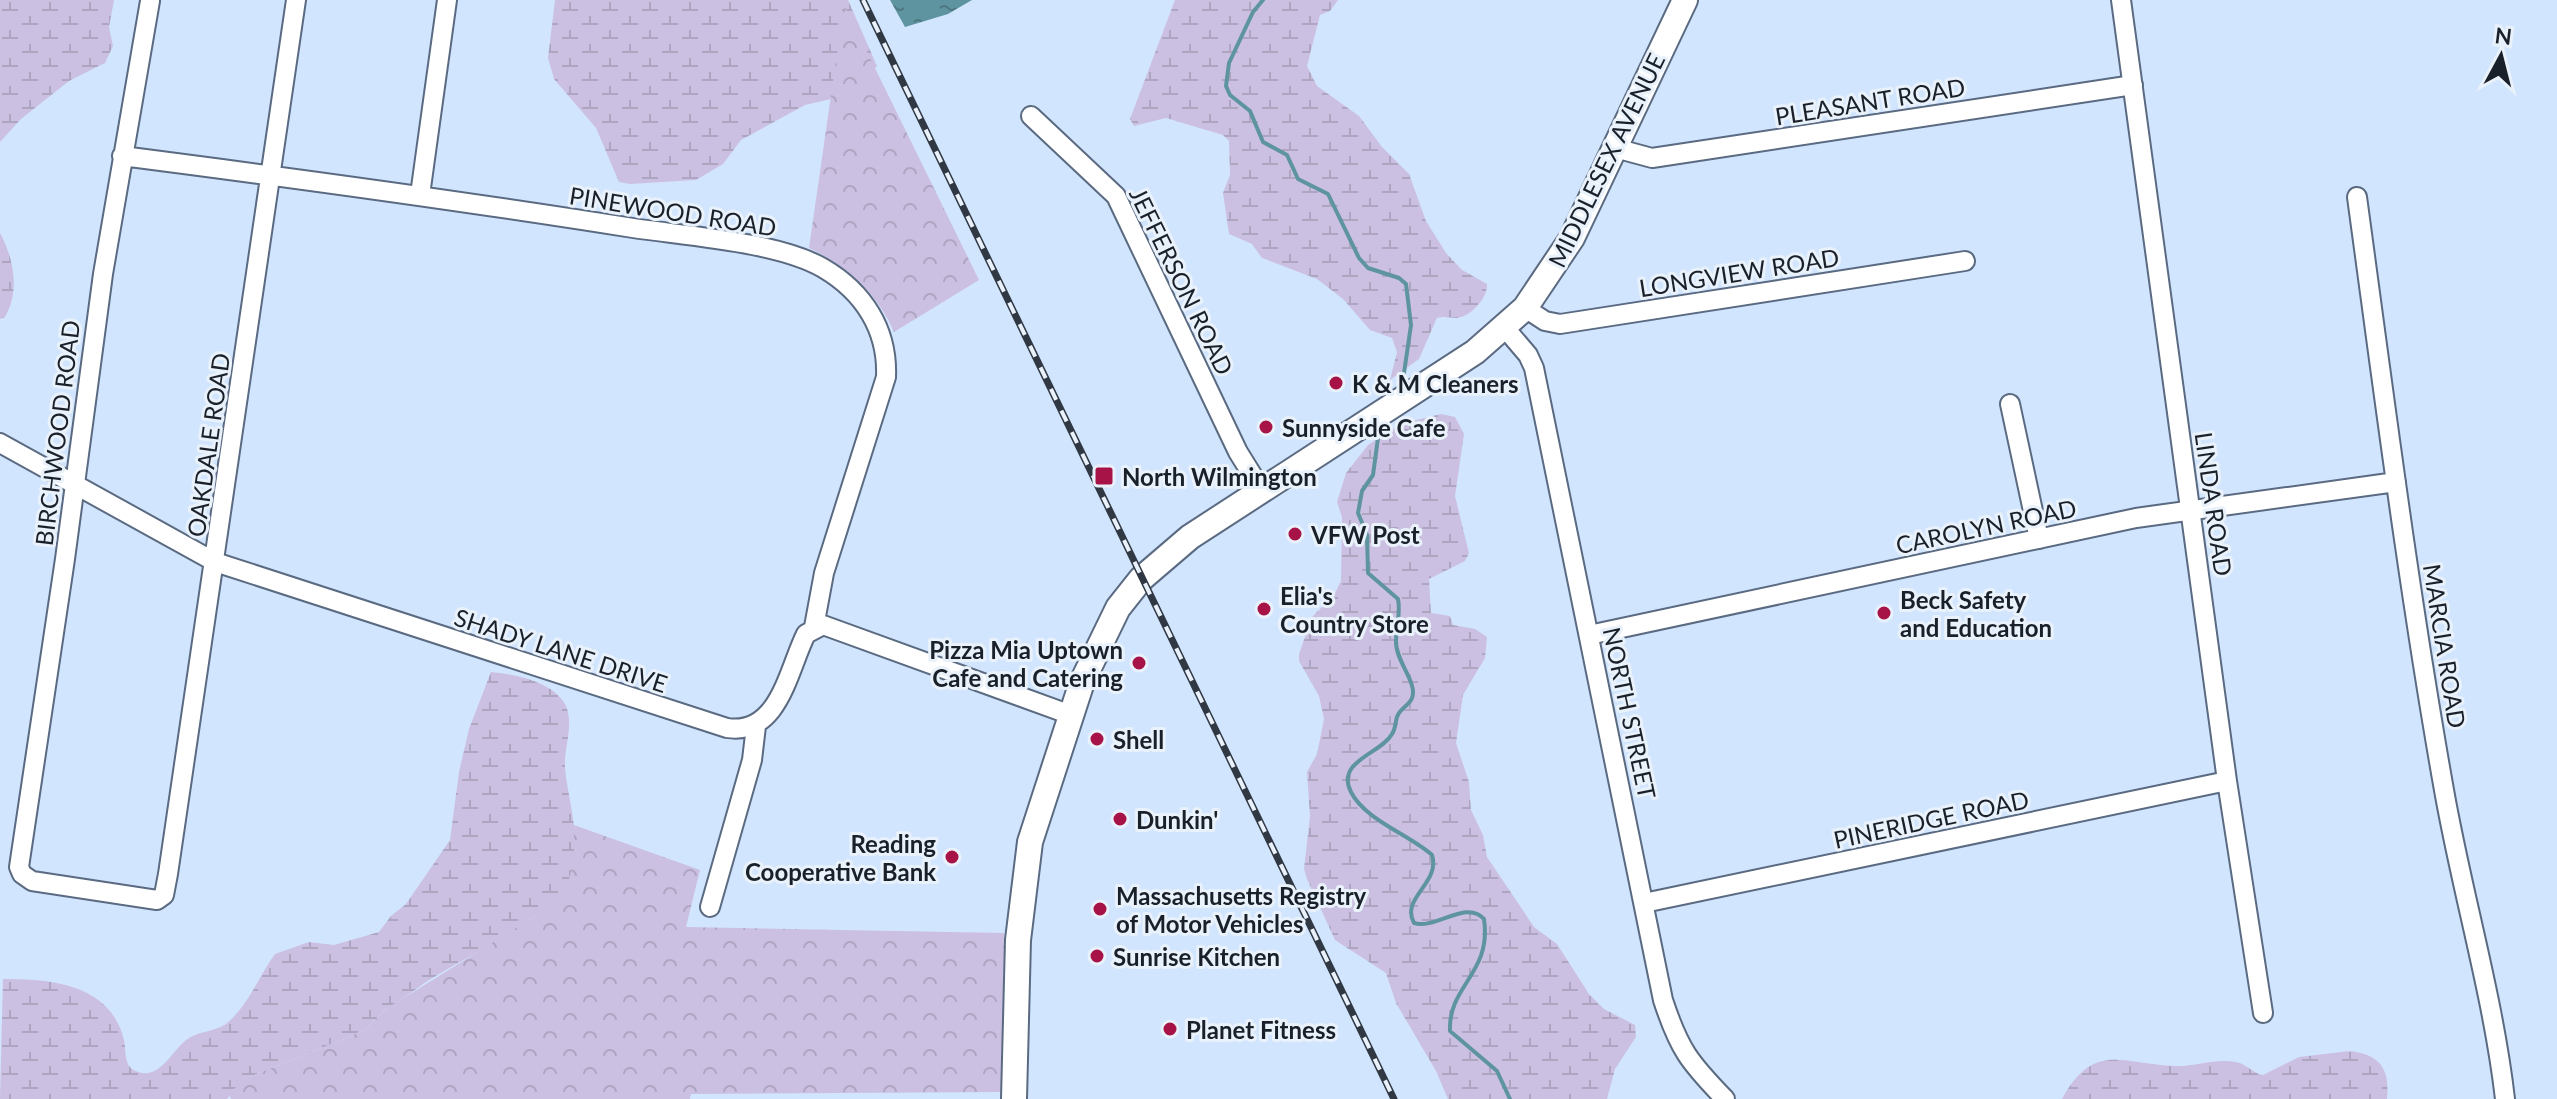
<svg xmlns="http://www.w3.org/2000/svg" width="2557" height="1099" font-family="Lato,sans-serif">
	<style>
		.wetland { fill: url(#wetland-marsh) }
		.park { fill: url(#park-crowns) }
		.water { fill: url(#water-ripples) }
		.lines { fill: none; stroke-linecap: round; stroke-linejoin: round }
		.stream { stroke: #5e949f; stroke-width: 4 }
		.minor-casing { stroke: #5a6a81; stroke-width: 22 }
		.major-casing { stroke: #5a6a81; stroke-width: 28 }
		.minor { stroke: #fff; stroke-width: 18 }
		.major { stroke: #fff; stroke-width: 24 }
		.rail-casing { stroke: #303843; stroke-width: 7 }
		.rail { stroke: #e9f1fb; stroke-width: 4; stroke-dasharray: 12; stroke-linecap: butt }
		.poi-dot { fill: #a81347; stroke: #e9f1fb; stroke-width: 3 }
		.labels { text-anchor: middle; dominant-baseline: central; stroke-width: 6; stroke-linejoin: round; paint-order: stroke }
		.street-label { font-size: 24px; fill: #1a202a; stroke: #e9f1fb }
		.poi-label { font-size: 24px; font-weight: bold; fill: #1a202a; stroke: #e9f1fb; text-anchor: start }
	</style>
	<defs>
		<pattern id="wetland-marsh" width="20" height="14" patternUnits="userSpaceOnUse" patternTransform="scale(2)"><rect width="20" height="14" fill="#cbc0e1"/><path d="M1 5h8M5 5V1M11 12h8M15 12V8" fill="none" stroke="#aea5c1"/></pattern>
		<pattern id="park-crowns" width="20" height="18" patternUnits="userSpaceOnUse" patternTransform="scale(2)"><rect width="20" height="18" fill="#cbc0e1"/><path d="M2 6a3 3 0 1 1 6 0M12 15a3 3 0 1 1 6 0" fill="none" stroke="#aea5c1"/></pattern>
		<pattern id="water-ripples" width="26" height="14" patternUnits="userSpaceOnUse" patternTransform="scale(2)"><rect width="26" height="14" fill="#5e949f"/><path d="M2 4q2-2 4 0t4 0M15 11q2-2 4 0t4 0" fill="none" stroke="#4d7882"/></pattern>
	</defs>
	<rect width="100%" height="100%" fill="#d2e5fe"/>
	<path class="wetland" d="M 0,0 L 114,0 L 109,27 L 113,46 L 105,63 L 69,81 L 21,119 L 0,142 Z
		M 555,0 L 848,0 L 877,66 L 849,95 L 805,105 L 741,140 L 723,164 L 696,180 L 630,184 L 619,182 L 596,128 L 554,79 L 548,58 Z
		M 1175,0 L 1338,0 L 1330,11 L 1320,15 L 1307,66 L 1317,86 L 1359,116 L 1382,147 L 1409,174 L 1426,221 L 1446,253 L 1462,270 L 1487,284 C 1488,297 1472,316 1457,318 C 1450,318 1445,316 1437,318 L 1419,359 L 1390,380 L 1397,352 L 1392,338 L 1370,330 L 1343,299 L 1317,279 L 1262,258 L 1252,244 L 1229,234 L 1223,193 L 1230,175 L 1229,141 L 1223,135 L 1166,118 L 1134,126 L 1130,119 Z
		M 0,233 C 14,259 20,291 5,317 L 0,319 Z
		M 1441,414 L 1455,417 L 1464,434 L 1455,496 L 1469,553 L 1465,561 L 1429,579 L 1431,613 L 1450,616 L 1453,625 L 1475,629 L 1487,637 L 1485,658 L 1463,695 L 1456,743 L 1469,782 L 1471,810 L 1483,835 L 1487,857 L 1534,927 L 1557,944 L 1589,994 L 1604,1009 L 1635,1025 L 1636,1037 L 1615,1069 L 1607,1099 L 1448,1099 L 1436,1071 L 1396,1003 L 1386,973 L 1335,940 L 1307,879 L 1304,869 L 1310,816 L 1307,772 L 1317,754 L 1324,719 L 1319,696 L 1299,661 L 1299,654 L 1312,617 L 1334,595 L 1341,581 L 1342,517 L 1337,502 L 1346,473 L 1368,445 L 1400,424 Z
		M 491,672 C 514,674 555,682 566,706 C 574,726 564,746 565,767 C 567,798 587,857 567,886 C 547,917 461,960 426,982 C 413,991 400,1001 386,1009 L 366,1029 L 349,1037 L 244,1079 L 227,1099 L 0,1099 L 3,979 C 50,979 110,983 124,1040 C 126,1048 124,1063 132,1069 C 157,1085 171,1052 186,1040 C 198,1031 214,1032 226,1024 C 248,1006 259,976 275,954 L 309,942 L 334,945 L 379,932 L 391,916 L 406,904 L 450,840 L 459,772 L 469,729 Z
		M 2350,1051 C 2380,1055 2390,1068 2387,1099 L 2062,1099 C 2094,1041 2121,1064 2174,1066 C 2195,1067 2215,1058 2236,1062 C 2246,1064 2253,1073 2263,1075 L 2299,1057 Z"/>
	<path class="park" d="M 844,5 L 979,280 L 894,332 C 878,294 847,266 809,248 Z
		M 574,825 L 700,870 L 686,927 L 1004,933 L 1003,1092 L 691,1094 L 690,1099 L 231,1099 L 229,1094 L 244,1079 L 349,1037 L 366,1029 L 386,1009 L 532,918 L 567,886 L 574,861 Z"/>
	<path class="water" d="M 890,0 L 972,0 L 948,14 L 905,27 Z"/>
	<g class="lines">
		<path class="stream" d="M 1263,0 L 1253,12 L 1229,63 L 1226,86 L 1230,95 L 1250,111 L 1263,142 L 1287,155 L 1298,179 L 1328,194 L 1359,258 L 1368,268 L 1399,278 L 1406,284 L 1411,325 L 1404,373
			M 1378,438 L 1373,475 L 1362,491 L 1358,513 L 1367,535 L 1368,573 L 1398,599 C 1401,614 1396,627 1396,642 C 1396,662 1418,683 1412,698 C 1409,706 1400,708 1397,717 C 1395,723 1396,728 1392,734 C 1381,754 1335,761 1351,792 C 1365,820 1410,835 1432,855 C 1441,883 1400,898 1414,923 C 1435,930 1467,899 1484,919 C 1492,974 1448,985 1450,1031 L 1497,1071 L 1510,1099"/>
		<g class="minor-casing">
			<path id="minor" d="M 2121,0 L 2227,781 L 2263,1013
				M 150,1 L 103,274 L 65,559 L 19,867 L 22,874 L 32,881 L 157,900 L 164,895 L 168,874 L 296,0
				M 1031,116 L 1116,196 L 1238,452 L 1261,489
				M 1615,148 L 1652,158 L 2133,85
				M 122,156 C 293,178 463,201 633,228 C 687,236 778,242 823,268 C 864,292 888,330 886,377 L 824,573 L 814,627
				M 420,195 L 447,0
				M 2357,197 C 2384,395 2409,593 2444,790 C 2462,893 2493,995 2505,1099
				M 1525,308 L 1545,321 L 1560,324 L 1965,261
				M 1505,328 L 1528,355 L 1534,368 L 1663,1000 C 1679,1049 1689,1062 1725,1099
				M 2010,404 L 2039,539
				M 0,443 L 215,562 L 727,728 C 779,736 788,670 806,634 L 823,625 L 1071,715
				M 1589,635 L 2136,518 L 2396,482
				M 1644,903 L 2227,781
				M 710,907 L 752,760 L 756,726"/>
		</g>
		<g class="major-casing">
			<path id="major" d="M 1014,1099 L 1018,940 L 1030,842 L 1082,682 L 1118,608 L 1141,579 L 1190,537 L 1475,352 L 1525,308 L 1572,238 L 1685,0"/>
		</g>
		<use href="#minor" class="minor"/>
		<use href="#major" class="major"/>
		<g class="rail-casing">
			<path id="rail" d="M 863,0 L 1394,1099"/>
		</g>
		<use href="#rail" class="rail"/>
	</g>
	<g class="poi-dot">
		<circle cx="1336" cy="383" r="8"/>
		<circle cx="1266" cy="427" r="8"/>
		<rect x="1094" y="466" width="20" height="20" rx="4"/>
		<circle cx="1295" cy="534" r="8"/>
		<circle cx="1264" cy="609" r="8"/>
		<circle cx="1884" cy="613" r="8"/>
		<circle cx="1139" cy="663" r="8"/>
		<circle cx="1097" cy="739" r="8"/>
		<circle cx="1120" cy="819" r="8"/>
		<circle cx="952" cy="857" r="8"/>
		<circle cx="1100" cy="909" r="8"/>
		<circle cx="1097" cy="956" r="8"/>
		<circle cx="1170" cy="1029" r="8"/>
	</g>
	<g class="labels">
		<g class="street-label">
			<text transform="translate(1870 101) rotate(-9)">PLEASANT ROAD</text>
			<text transform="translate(1606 160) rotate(-64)">MIDDLESEX AVENUE</text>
			<text transform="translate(673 211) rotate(9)">PINEWOOD ROAD</text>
			<text transform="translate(1739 272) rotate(-9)">LONGVIEW ROAD</text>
			<text transform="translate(1182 281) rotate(64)">JEFFERSON ROAD</text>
			<text transform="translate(57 433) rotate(-83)">BIRCHWOOD ROAD</text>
			<text transform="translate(208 445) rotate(-82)">OAKDALE ROAD</text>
			<text transform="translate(2214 504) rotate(82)">LINDA ROAD</text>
			<text transform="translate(1986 526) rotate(-12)">CAROLYN ROAD</text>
			<text transform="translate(2445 646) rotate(81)">MARCIA ROAD</text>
			<text transform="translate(561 650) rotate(18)">SHADY LANE DRIVE</text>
			<text transform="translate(1630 713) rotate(78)">NORTH STREET</text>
			<text transform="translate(1931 819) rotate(-12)">PINERIDGE ROAD</text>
		</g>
		<g class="poi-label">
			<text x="1352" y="383">K &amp; M Cleaners</text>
			<text x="1282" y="427">Sunnyside Cafe</text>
			<text x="1122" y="476">North Wilmington</text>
			<text x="1311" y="534">VFW Post</text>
			<text x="1280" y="595">Elia's<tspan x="1280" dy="28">Country Store</tspan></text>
			<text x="1900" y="599">Beck Safety<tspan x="1900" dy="28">and Education</tspan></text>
			<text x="1123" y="649" text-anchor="end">Pizza Mia Uptown<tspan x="1123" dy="28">Cafe and Catering</tspan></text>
			<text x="1113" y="739">Shell</text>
			<text x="1136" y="819">Dunkin'</text>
			<text x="936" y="843" text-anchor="end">Reading<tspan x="936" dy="28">Cooperative Bank</tspan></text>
			<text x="1116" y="895">Massachusetts Registry<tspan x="1116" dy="28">of Motor Vehicles</tspan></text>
			<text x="1113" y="956">Sunrise Kitchen</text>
			<text x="1186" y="1029">Planet Fitness</text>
		</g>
	</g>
	<g transform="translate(2501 56) rotate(7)" stroke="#e9f1fb" stroke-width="6" paint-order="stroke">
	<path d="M0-6L14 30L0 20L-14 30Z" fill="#1a202a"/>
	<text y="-12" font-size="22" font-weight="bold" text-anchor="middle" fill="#1a202a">N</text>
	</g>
</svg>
